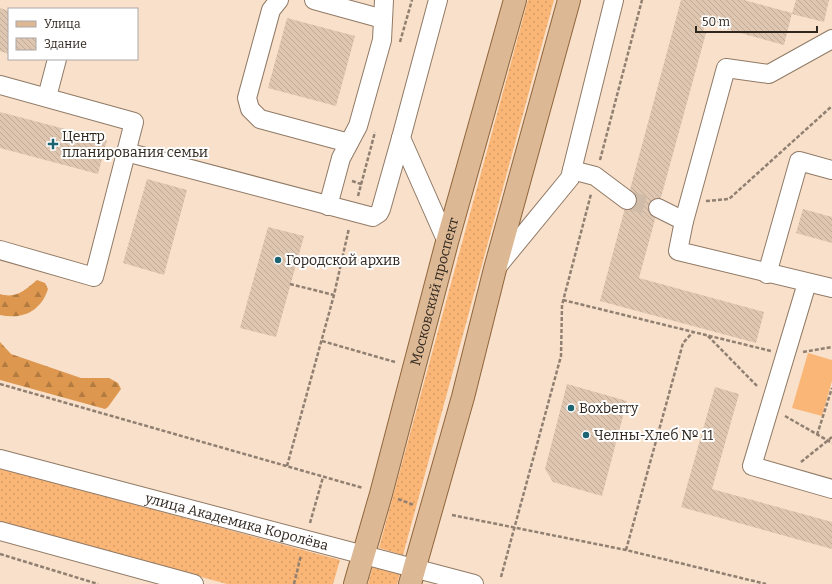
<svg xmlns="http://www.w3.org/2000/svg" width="832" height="584" font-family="Bitter,serif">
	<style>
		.grass { fill: url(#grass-dots) }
		.forest { fill: url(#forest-firs) }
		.pitch { fill: #f9b676 }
		.building { fill: url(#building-back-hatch) }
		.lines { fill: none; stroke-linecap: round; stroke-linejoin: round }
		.minor-tunnel { stroke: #d0bba8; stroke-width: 18; stroke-dasharray: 18 9; stroke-linecap: butt }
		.minor-casing { stroke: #907a66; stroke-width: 20 }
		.major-casing { stroke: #90663d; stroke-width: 24 }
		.path { stroke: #918072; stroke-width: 2.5; stroke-dasharray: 4 2; stroke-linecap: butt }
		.minor { stroke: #fff; stroke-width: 18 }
		.major { stroke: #dcb894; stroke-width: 22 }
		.poi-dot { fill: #1c6472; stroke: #fff; stroke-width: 1.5 }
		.labels { text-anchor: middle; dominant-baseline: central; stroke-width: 4; stroke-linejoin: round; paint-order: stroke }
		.poi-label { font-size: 14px; fill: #2f261e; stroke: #fff; text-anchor: start }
		.street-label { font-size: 14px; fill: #2f261e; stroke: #fff }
	</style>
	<defs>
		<pattern id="grass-dots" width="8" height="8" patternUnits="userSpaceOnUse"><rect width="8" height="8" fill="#f9b676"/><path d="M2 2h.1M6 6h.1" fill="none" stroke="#d69c66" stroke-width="1.8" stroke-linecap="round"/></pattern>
		<pattern id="forest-firs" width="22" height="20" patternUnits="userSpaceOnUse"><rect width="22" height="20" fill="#dd974f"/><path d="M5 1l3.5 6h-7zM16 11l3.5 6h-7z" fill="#b47b41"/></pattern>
		<pattern id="building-back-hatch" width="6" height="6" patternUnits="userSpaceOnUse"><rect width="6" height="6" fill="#dec6b0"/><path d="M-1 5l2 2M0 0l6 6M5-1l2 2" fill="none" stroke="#bfaa97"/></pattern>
	</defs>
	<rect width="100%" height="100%" fill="#f8e0ca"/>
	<path class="grass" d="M 528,0 L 554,0 L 403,555 L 379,548 Z
		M 0,468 L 340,560 L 333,584 L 227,584 L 0,522 Z
		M 373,566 L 400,573 L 397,584 L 368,584 Z"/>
	<path class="forest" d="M 37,280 L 45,283 L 48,289 C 41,311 23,320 0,315 L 0,294 C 16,299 25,290 37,280 Z
		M 0,342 L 11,354 L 81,378 L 109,378 L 118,383 L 121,389 L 108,407 L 105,409 L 0,380 Z"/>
	<path class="pitch" d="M 808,353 L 832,360 L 832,381 L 822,416 L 792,408 Z"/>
	<path class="building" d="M 681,0 L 744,0 L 792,13 L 784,45 L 726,29 L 727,25 L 706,20 L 703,32 L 706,33 L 639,278 L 764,312 L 756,343 L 600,301 Z
		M 796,0 L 829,0 L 824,22 L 792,14 Z
		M 0,8 L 9,11 L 9,54 L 0,51 Z
		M 287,18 L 355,36 L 336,106 L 268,88 Z
		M 0,112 L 107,140 L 98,174 L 0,148 Z
		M 147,179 L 187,190 L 164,275 L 123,263 Z
		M 803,209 L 832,217 L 832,243 L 796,233 Z
		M 268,227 L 304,236 L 276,337 L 240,328 Z
		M 567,384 L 627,401 L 602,496 L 553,482 L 545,469 Z
		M 715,387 L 739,394 L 712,489 L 832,522 L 832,549 L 681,507 Z"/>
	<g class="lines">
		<path class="minor-tunnel" d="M 627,200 L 658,208"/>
		<g class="minor-casing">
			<g id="minor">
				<path d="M 279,0 L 271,10 L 247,98 L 250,109 L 260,119 L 349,143"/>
				<path d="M 314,0 L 383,19"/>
				<path d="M 438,0 L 401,138 L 447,242"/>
				<path d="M 832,39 L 769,74 L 726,68 L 684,221 L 678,251 L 832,288"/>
				<path d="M 0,85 L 134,122 L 94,277 L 0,250"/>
				<path d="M 47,97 L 57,59"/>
				<path d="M 126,152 L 373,217 L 379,213 L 381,209 L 401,138"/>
				<path d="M 572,170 L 595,176 L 627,200"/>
				<path d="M 328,206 L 341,158 L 358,126 L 382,40 L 384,0"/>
				<path d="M 658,208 L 684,221"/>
				<path d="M 497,267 L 570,178 L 614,0"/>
				<path d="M 767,274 L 799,161 L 832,170"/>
				<path d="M 807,283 L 752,466 L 832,489"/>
				<path id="s1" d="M 0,459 L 474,584"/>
				<path d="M 0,531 L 194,584"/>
			</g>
		</g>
		<g class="major-casing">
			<g id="major">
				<path id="s2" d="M 355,584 L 381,494 L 447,242 L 515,0"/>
				<path d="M 410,584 L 463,397 L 495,269 L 569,0"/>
			</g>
		</g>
		<path class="path" d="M 400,42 L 412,0
			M 600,160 L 642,0
			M 352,181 L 361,184
			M 358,196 L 375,132
			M 706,201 L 729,199 L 832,106
			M 290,284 L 334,295
			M 563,300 L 771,351
			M 708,336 L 758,387
			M 322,341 L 395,362
			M 803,352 L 832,347
			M 0,384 L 363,488
			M 785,416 L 832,443
			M 817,435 L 832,388
			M 801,462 L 832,437
			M 287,466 L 334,295 L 349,228
			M 398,499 L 414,505
			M 452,515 L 626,550 L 766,584
			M 310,523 L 323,477
			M 626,550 L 683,343 L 693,332
			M 0,554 L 98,584
			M 501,577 L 561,356 L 562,305 L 591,194
			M 294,584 L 301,555"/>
		<use href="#minor" class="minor"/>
		<use href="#major" class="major"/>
	</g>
	<g class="poi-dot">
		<path d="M51 138h4v4h4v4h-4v4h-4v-4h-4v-4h4z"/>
		<circle cx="278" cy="260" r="4"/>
		<circle cx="571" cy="408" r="4"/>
		<circle cx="586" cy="435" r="4"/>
	</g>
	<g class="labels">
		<g class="poi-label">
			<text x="62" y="136">Центр<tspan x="62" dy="16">планирования семьи</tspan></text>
			<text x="286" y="260">Городской архив</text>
			<text x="579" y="408">Boxberry</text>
			<text x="594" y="435">Челны-Хлеб № 11</text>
		</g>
		<g class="street-label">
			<text stroke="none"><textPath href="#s2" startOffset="303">Московский проспект</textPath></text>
			<text stroke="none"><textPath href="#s1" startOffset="245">улица Академика Королёва</textPath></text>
		</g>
	</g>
	<rect x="8" y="8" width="130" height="52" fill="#ffffff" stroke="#aca8a5"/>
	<rect x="16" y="21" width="20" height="6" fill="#dcb894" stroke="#aca8a5"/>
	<text x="44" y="28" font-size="12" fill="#2f261e">Улица</text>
	<rect x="16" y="38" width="20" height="12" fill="url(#building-back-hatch)" stroke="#aca8a5"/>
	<text x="44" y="48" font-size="12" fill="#2f261e">Здание</text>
	<path d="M696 26v6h121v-6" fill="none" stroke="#2f261e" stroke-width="2"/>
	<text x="702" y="26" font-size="12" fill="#2f261e" stroke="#ffffff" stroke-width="3" paint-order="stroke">50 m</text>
</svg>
